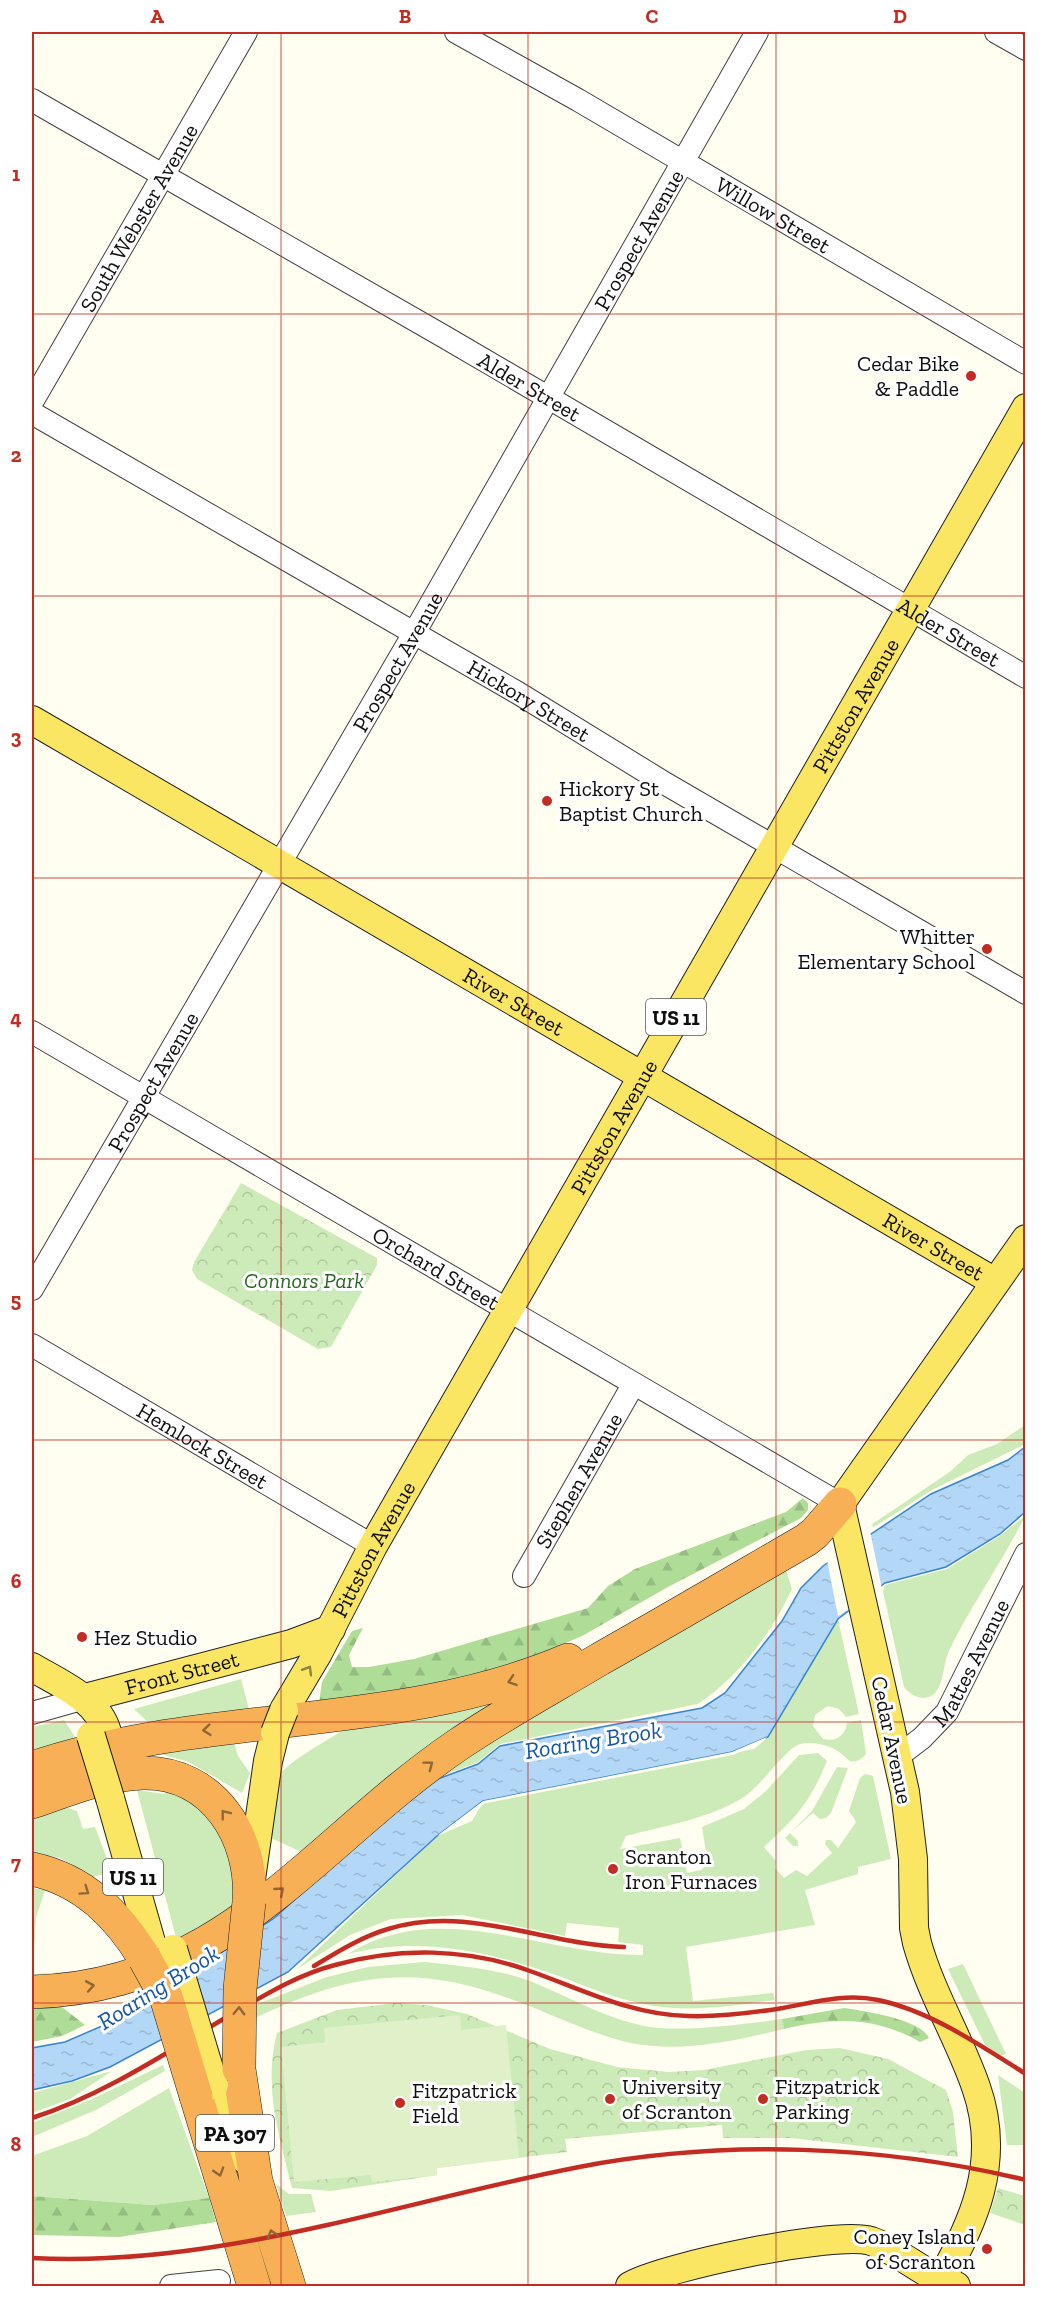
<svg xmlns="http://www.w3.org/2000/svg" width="1057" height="2318" font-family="'Zilla Slab',serif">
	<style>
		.grass { fill: #cdebb8 }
		.forest { fill: url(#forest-firs) }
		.park { fill: url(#park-crowns) }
		.pitch { fill: #e0f1ca }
		.water { fill: url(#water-ripples); stroke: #3984d0; stroke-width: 1.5 }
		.pier { fill: #fffef0 }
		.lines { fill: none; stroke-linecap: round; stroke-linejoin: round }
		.minor-casing { stroke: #414141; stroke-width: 24 }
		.major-casing { stroke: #1f1f1f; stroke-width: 30 }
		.highway-casing { stroke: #1f1f1f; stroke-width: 34 }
		.minor { stroke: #fff; stroke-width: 22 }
		.major { stroke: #fbe664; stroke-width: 28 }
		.highway { stroke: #f7b056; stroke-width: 33 }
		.rail { stroke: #c22c23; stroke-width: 4.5 }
		.major-bridge-casing { stroke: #1f1f1f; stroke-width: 30; stroke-linecap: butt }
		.highway-bridge-casing { stroke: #1f1f1f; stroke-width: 34; stroke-linecap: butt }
		.major-bridge { stroke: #fbe664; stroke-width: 28 }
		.highway-bridge { stroke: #f7b056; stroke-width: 33 }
		.oneway { stroke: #90853d }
		.oneway2 { stroke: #8e6736 }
		.grid { fill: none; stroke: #c22c23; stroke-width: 1.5; stroke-opacity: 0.55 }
		.poi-dot { fill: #c22c23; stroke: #fff; stroke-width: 2 }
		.labels { text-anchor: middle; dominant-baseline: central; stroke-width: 6; stroke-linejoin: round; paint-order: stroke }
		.shield { fill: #fff; stroke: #565656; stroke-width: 1.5 }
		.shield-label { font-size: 21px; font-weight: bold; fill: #0e0e0e }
		.street-label { font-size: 22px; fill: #0e0e0e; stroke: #fff }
		.poi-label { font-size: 22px; fill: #0e0e0e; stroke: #fff; text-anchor: start }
		.park-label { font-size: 22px; font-style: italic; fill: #25681d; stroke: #fff }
		.water-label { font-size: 24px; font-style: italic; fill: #1456a4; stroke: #fff }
		.neatline { fill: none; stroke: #c22c23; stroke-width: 2 }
		.grid-label { font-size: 20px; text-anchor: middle; font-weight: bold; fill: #c22c23 }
	</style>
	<defs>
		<pattern id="forest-firs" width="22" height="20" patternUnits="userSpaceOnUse" patternTransform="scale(1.5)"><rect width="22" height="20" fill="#afdc97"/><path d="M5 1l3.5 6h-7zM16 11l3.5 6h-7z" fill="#95bc81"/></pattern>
		<pattern id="park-crowns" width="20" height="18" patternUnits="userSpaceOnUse" patternTransform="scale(1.5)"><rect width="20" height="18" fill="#cdebb8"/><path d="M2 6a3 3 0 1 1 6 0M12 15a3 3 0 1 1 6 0" fill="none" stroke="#afc89d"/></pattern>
		<pattern id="water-ripples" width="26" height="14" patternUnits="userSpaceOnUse" patternTransform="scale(1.5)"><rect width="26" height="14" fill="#b3d7f7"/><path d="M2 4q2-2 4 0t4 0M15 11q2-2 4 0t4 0" fill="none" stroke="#99b7d3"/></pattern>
	</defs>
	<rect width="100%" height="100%" fill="#fffef0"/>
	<path class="grass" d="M 1025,1425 L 1025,1444 L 932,1490 L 874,1527 L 871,1525 L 951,1471 L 968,1455 L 997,1444 Z
		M 1025,1516 C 1002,1563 970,1606 948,1653 C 943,1665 944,1683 935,1693 C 925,1703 911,1696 904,1687 L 883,1591 L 885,1585 L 947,1569 L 1001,1535 Z
		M 785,1567 L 792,1589 C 772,1633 738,1677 698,1704 L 500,1744 L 478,1762 L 432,1780 L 466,1756 Z
		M 838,1619 L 859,1714 L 846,1717 L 839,1709 L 828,1706 L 815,1715 L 813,1726 L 823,1739 C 836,1742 845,1736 847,1723 L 861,1720 L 866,1754 C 862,1759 856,1763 850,1761 C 846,1759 843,1754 839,1752 C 829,1745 813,1741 800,1744 C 786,1748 761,1786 744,1797 C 709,1819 664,1826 626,1836 L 620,1849 L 680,1838 L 687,1873 L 701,1870 L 708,1864 L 702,1827 L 744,1809 L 766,1791 L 799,1755 L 818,1753 L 827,1761 C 809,1804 798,1815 764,1847 L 776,1861 L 775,1868 L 784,1878 L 796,1870 L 807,1876 L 832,1853 L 825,1844 L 826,1840 L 831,1840 L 838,1848 L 856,1822 L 849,1811 L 860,1778 L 865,1774 L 873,1776 L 891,1859 L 858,1867 L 858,1874 L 805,1890 L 815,1925 L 686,1947 L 693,2001 L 773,1993 L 775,2000 C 730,2006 684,2014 639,2003 C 609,1997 581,1984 553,1974 C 486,1951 418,1936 348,1954 C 440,1896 544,1956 643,1955 L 643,1945 L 618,1942 L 619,1928 L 567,1923 L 565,1936 L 462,1915 L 391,1919 L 350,1935 L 297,1969 L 437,1836 L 472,1821 L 482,1804 L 754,1749 L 768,1737 Z
		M 241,1679 L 250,1713 L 151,1725 L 134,1709 Z
		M 537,1681 L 306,1854 L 271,1838 C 273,1820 271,1798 276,1781 C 282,1762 338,1736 355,1722 Z
		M 64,1720 L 77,1740 L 32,1754 L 32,1727 Z
		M 233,1739 L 238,1756 L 250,1773 L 242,1793 L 189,1762 L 160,1754 Z
		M 837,1767 L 848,1768 L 831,1813 L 826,1818 L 820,1819 L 813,1813 L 790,1833 L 798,1841 L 798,1846 L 793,1846 L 785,1838 L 772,1851 L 812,1811 Z
		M 137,1790 L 164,1794 L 166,1790 C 233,1814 229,1848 236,1910 L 178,1945 Z
		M 63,1806 L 77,1811 L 83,1829 L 95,1827 L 112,1872 L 93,1877 L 60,1858 L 32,1852 L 32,1816 Z
		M 32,1888 L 45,1890 L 36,1918 L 33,1974 L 66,1972 L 32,1982 Z
		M 424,1962 C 461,1966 502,1969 537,1984 C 573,1999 606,2018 644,2026 C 679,2033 745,2024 782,2019 L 784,2029 C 735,2041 681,2053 631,2043 C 591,2034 554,2015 516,2001 C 416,1962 350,1973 255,2018 L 255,2005 L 327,1977 L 368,1967 Z
		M 963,1964 L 1006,2054 L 1001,2056 L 985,2045 L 948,1969 Z
		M 163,2065 L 165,2071 L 96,2110 L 32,2137 L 32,2123 L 90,2100 Z
		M 112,2071 L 70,2099 L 32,2113 L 32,2093 Z
		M 998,2075 L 1025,2093 L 1025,2145 L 1007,2145 Z
		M 169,2088 L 209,2198 L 153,2205 L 32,2196 L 32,2156 L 87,2136 Z
		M 276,2184 L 289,2194 L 311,2194 L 316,2212 L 286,2216 Z"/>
	<path class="forest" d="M 803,1498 L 808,1503 L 808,1510 L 801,1518 L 668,1587 L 582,1636 L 523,1661 L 448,1685 L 319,1703 L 322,1682 L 352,1631 L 363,1628 L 349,1655 L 352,1667 L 369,1667 L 414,1659 L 588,1608 L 608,1586 L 635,1569 L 786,1512 Z
		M 32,2004 L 58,2004 L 85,2025 L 62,2036 L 32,2042 Z
		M 844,2008 C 864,2011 920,2019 929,2038 L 920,2042 C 876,2016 832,2017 784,2029 L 782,2019 Z
		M 32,2196 L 153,2205 L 209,2198 L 216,2222 L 119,2237 L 34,2235 L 32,2235 Z"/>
	<path class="park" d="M 241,1183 L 377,1258 L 377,1265 L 331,1347 L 318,1349 L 197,1279 L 192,1270 L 194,1262 Z
		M 396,2003 L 426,2005 L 467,2014 L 550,2049 L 617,2067 L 669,2072 L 704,2070 L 806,2050 L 840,2048 L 888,2059 L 946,2090 L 953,2112 L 958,2157 L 791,2138 L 723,2138 L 722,2125 L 565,2139 L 567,2152 L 437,2168 L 437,2175 L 331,2191 L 292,2188 C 279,2136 263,2086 277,2033 L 337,2010 Z
		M 998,2188 L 1025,2196 L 1025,2225 L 990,2213 Z"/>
	<path class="pitch" d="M 460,2015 L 461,2030 L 506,2025 L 519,2158 L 437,2168 L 437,2175 L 372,2182 L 371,2175 L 294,2182 L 281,2047 L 325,2042 L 324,2028 Z"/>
	<path class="water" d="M 1025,1447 L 1025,1512 L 1000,1534 L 946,1567 L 885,1583 L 838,1619 L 768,1737 L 732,1752 L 483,1801 L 437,1836 L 288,1972 L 110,2067 L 72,2081 L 32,2090 L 32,2048 L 65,2042 L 118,2019 L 220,1953 L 273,1919 L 427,1783 L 478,1764 L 500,1746 L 702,1708 L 725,1693 L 782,1621 L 801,1588 L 823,1566 L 931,1494 L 1008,1460 Z"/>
	<path class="pier" d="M 870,1531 L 882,1589 L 838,1616 L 827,1560 Z
		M 767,1737 L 761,1743 L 733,1755 L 485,1803 L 448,1831 L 437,1836 L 483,1801 L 732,1752 Z"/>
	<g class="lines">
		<g class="minor-casing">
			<g id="minor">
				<path id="s1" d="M 456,32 L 578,100 L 1026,363"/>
				<path d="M 996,32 L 1026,49"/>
				<path id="s2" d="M 32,100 L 443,336 L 1026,677"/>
				<path id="s3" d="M 32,402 L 246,32"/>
				<path id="s4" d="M 32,413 L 518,693 L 666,784 L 1026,993"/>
				<path id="s5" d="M 32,1032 L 840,1504"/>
				<path id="s6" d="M 32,1289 L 413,635 L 757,32"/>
				<path id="s7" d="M 32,1345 L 373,1546"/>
				<path id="s8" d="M 524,1576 L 633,1385"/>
				<path d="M 32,1713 L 85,1698"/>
				<path id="s9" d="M 897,1757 L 922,1738 L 947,1712 L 1026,1554"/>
				<path d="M 171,2286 L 219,2281"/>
			</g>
		</g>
		<g class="major-casing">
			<g id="major">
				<path id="s10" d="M 32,720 L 995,1282"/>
				<path d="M 32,1667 C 60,1684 97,1698 107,1732"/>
				<path id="s11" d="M 85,1698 L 291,1644 L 331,1629"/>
				<path id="s12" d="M 284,1710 L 318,1653 L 373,1546 L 1026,408"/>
				<path d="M 110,1798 L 155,1956"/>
				<path d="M 251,1879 L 268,1761 L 275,1733"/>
				<path d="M 214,2085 L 246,2160"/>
				<path d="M 630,2286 C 662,2267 837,2230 871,2241 C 901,2252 925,2276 956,2286"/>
				<path d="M 937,2286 C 974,2224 1002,2161 976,2087 C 959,2038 931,1993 917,1943 L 914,1928 L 913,1859 L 905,1792 L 840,1504 L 1026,1239"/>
			</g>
		</g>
		<g class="highway-casing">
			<path id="highway" d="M 32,1768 C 206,1709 397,1733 568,1660
				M 32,1802 C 67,1790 105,1774 143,1773 C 214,1772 254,1838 249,1902
				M 32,1869 C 84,1880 118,1915 145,1959
				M 32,1992 C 227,1987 313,1843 459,1744 C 505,1713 553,1687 600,1659 C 669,1620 737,1580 806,1540 L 815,1533 L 840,1504
				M 239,2069 L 256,2181 L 289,2286
				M 196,2096 L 254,2286"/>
		</g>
		<use href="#minor" class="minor"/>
		<use href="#major" class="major"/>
		<use href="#highway" class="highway"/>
		<path class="rail" d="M 314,1966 C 337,1952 361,1937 388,1929 C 467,1904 545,1945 624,1947
			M 32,2118 C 101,2096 163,2055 225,2018 C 260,1998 296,1975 335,1965 C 399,1947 467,1948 530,1971 C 581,1989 631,2015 688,2016 C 720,2017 752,2013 783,2008 C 815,2002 846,1993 878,2000 C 931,2011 981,2046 1026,2074
			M 32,2258 C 218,2268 398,2202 579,2167 C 725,2139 881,2145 1026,2180"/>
		<g class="major-bridge-casing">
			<path id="major-bridge" d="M 275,1733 L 284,1710
				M 91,1736 L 110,1798
				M 173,1949 L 214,2085"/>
		</g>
		<g class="highway-bridge-casing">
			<path id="highway-bridge" d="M 145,1959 L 166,1997 L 196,2096
				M 239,2069 L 240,1989 L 249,1902"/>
		</g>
		<use href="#major-bridge" class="major-bridge"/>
		<use href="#highway-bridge" class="highway-bridge"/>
	</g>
	<defs><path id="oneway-chevron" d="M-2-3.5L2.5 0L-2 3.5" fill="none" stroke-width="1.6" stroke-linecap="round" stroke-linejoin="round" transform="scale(1.5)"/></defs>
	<use class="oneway" href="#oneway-chevron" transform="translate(308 1670) rotate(-59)"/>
	<g class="oneway2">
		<use href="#oneway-chevron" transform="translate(512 1681) rotate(161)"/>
		<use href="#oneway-chevron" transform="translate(207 1730) rotate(174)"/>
		<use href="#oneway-chevron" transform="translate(429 1765) rotate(-37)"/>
		<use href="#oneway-chevron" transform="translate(225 1814) rotate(-128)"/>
		<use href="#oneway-chevron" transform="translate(85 1891) rotate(35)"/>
		<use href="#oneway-chevron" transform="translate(280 1891) rotate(-41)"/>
		<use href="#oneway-chevron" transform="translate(90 1986) rotate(-10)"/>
		<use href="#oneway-chevron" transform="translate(239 2011) rotate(-88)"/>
		<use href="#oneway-chevron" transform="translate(219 2172) rotate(73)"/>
		<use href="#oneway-chevron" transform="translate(272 2234) rotate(-107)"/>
	</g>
	<path class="grid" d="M 281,32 L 281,2286M 528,32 L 528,2286M 776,32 L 776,2286M 32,314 L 1026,314M 32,596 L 1026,596M 32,878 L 1026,878M 32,1159 L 1026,1159M 32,1440 L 1026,1440M 32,1722 L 1026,1722M 32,2003 L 1026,2003"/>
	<g class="poi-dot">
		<circle cx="971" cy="376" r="6"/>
		<circle cx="547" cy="801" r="6"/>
		<circle cx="987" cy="949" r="6"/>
		<circle cx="82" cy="1637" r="6"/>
		<circle cx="613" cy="1869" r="6"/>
		<circle cx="610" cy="2099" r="6"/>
		<circle cx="763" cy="2099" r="6"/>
		<circle cx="400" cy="2103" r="6"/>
		<circle cx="987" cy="2249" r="6"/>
	</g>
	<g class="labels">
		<g class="shield">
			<rect x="646" y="999" width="60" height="36" rx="4.5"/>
			<rect x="103" y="1859" width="60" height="36" rx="4.5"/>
			<rect x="196" y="2115" width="78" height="36" rx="4.5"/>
		</g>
		<g class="shield-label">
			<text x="676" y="1017">US 11</text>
			<text x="133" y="1877">US 11</text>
			<text x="235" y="2133">PA 307</text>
		</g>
		<g class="street-label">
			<text stroke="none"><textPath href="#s1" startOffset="366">Willow Street</textPath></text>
			<text stroke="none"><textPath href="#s3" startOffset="213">South Webster Avenue</textPath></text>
			<text stroke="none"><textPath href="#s6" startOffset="1212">Prospect Avenue</textPath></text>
			<text stroke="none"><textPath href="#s2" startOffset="574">Alder Street</textPath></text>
			<text stroke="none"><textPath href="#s2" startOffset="1060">Alder Street</textPath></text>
			<text stroke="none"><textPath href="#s6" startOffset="726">Prospect Avenue</textPath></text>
			<text stroke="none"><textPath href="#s4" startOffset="574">Hickory Street</textPath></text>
			<text stroke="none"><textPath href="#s12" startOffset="1156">Pittston Avenue</textPath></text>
			<text stroke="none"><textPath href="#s10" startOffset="558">River Street</textPath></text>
			<text stroke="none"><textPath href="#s6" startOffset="240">Prospect Avenue</textPath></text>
			<text stroke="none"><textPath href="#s12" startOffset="670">Pittston Avenue</textPath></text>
			<text stroke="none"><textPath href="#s10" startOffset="1044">River Street</textPath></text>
			<text stroke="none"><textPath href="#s5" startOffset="468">Orchard Street</textPath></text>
			<text stroke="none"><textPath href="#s7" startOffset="198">Hemlock Street</textPath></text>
			<text stroke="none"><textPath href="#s8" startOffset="110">Stephen Avenue</textPath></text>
			<text stroke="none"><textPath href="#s12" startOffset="184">Pittston Avenue</textPath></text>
			<text stroke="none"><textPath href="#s9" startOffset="122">Mattes Avenue</textPath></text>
			<text stroke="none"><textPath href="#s11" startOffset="100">Front Street</textPath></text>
			<text transform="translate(892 1740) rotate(78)">Cedar Avenue</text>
		</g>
		<g class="poi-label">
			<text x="959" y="363" text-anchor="end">Cedar Bike<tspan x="959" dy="25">&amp; Paddle</tspan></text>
			<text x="559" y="788">Hickory St<tspan x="559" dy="25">Baptist Church</tspan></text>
			<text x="975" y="936" text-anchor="end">Whitter<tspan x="975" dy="25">Elementary School</tspan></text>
			<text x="94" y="1637">Hez Studio</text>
			<text x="625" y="1856">Scranton<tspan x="625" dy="25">Iron Furnaces</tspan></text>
			<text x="622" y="2086">University<tspan x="622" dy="25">of Scranton</tspan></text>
			<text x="775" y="2086">Fitzpatrick<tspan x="775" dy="25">Parking</tspan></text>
			<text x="412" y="2090">Fitzpatrick<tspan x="412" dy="25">Field</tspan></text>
			<text x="975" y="2236" text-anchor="end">Coney Island<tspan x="975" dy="25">of Scranton</tspan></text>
		</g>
		<g class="park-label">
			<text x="304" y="1280">Connors Park</text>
		</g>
		<g class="water-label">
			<text transform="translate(593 1740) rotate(-9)">Roaring Brook</text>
			<text transform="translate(158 1987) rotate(-32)">Roaring Brook</text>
		</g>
	</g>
	<rect width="1057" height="2318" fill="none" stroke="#ffffff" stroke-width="66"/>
	<rect x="33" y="33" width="991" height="2252" class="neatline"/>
	<g class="grid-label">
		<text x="157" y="23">A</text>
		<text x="405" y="23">B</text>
		<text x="652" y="23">C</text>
		<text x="900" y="23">D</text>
		<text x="16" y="181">1</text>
		<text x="16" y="462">2</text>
		<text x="16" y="744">3</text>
		<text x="16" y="1025">4</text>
		<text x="16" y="1307">5</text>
		<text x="16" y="1588">6</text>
		<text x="16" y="1870">7</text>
		<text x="16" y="2151">8</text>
	</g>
</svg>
